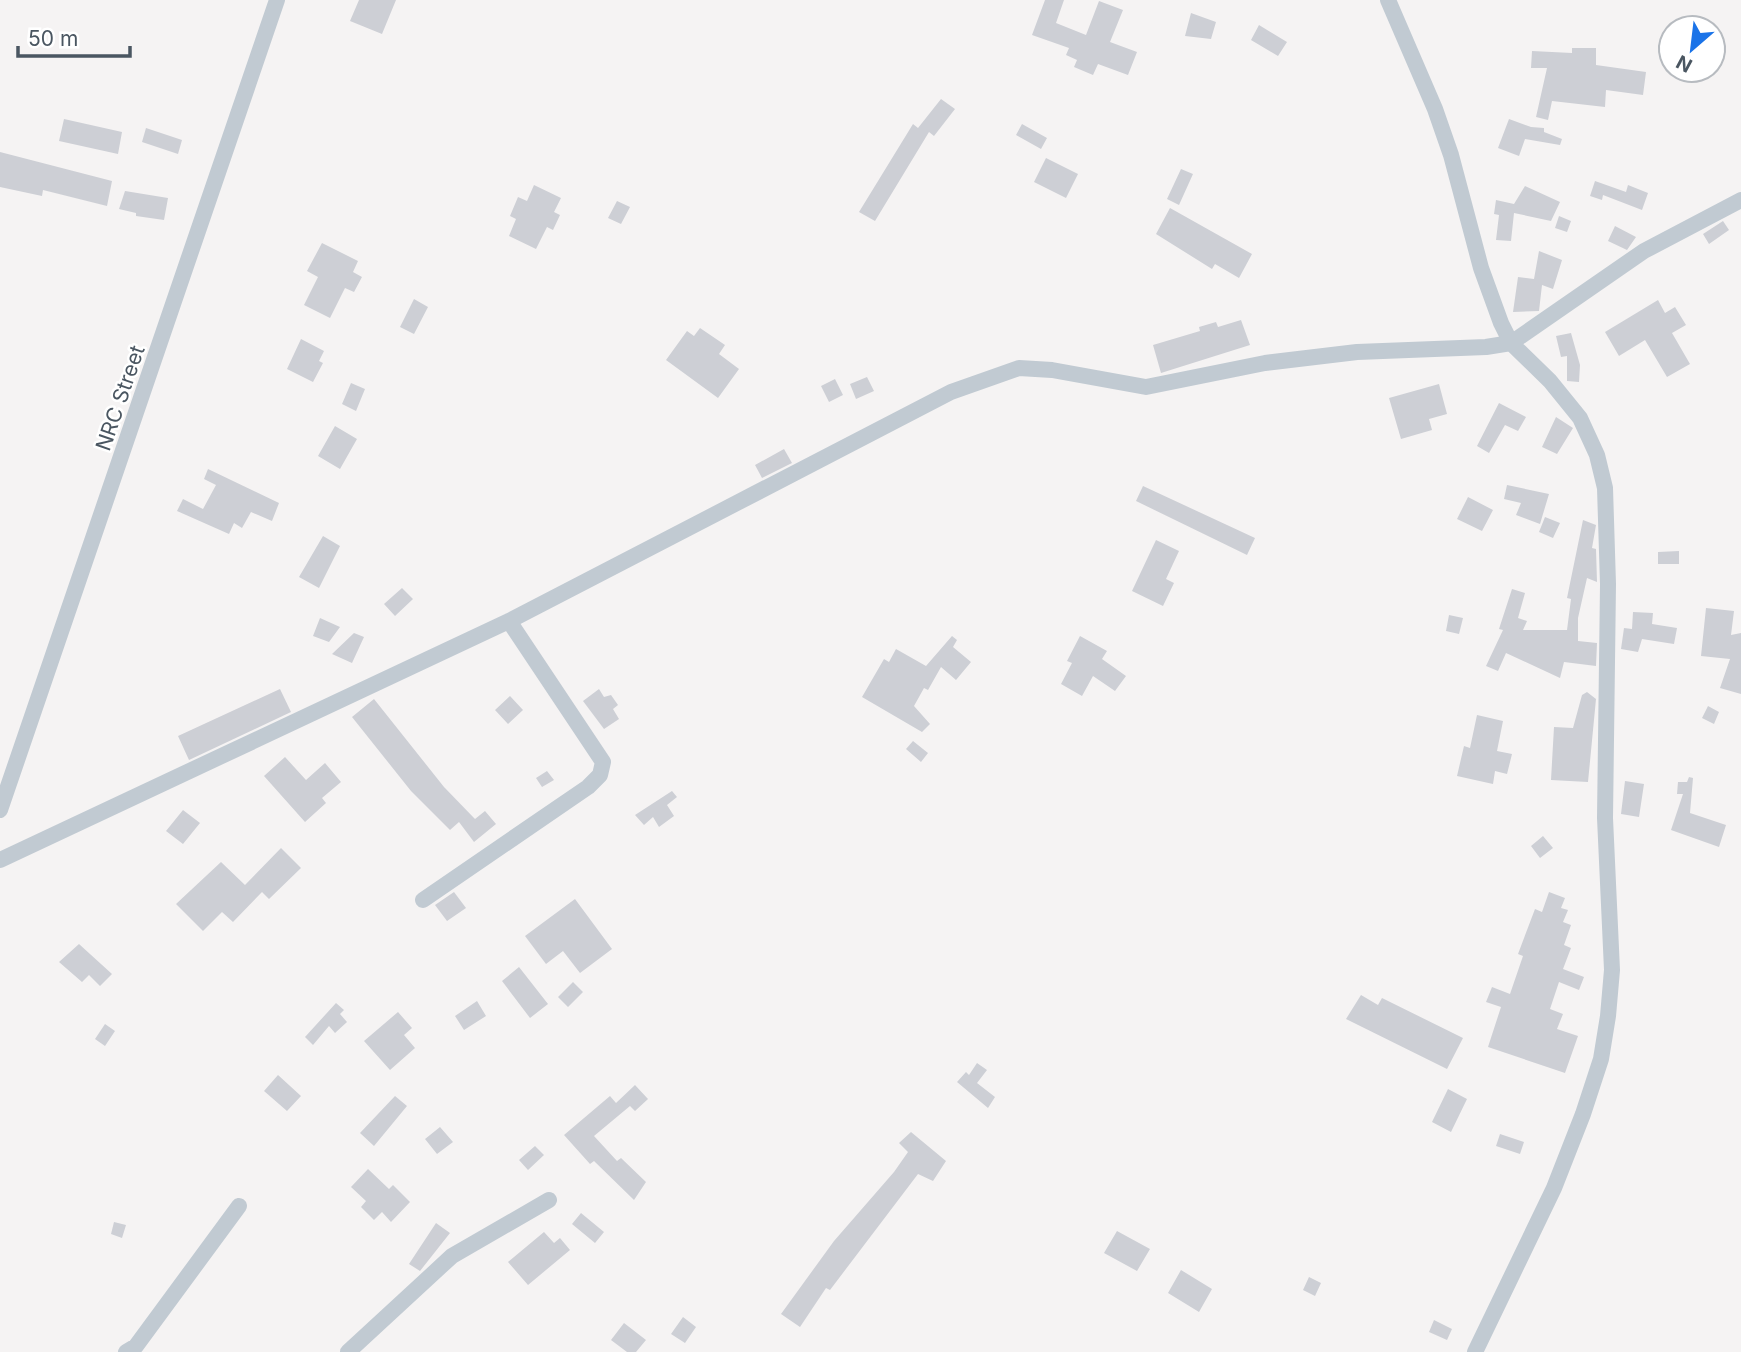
<svg xmlns="http://www.w3.org/2000/svg" width="1741" height="1352" font-family="Inter,sans-serif">
	<style>
		.building { fill: #cdcfd5 }
		.lines { fill: none; stroke-linecap: round; stroke-linejoin: round }
		.minor { stroke: #c1cad2; stroke-width: 16 }
		.labels { text-anchor: middle; dominant-baseline: central; stroke-width: 5; stroke-linejoin: round; paint-order: stroke }
		.street-label { font-size: 21px; fill: #4a5661; stroke: #fff }
	</style>
	<rect width="100%" height="100%" fill="#f5f3f3"/>
	<path class="building" d="M 359,0 L 396,0 L 382,34 L 350,21 Z
		M 1045,0 L 1064,0 L 1056,23 L 1086,35 L 1099,1 L 1123,10 L 1110,42 L 1137,52 L 1128,75 L 1098,64 L 1093,75 L 1074,67 L 1077,60 L 1066,55 L 1069,48 L 1032,35 Z
		M 1191,13 L 1216,22 L 1211,39 L 1185,36 Z
		M 1259,25 L 1287,42 L 1278,56 L 1251,40 Z
		M 1572,48 L 1596,48 L 1596,65 L 1646,72 L 1643,95 L 1606,90 L 1605,107 L 1552,101 L 1548,120 L 1536,117 L 1547,68 L 1531,68 L 1532,51 L 1572,53 Z
		M 941,99 L 955,109 L 934,136 L 929,132 L 875,221 L 859,212 L 913,124 L 918,128 Z
		M 64,119 L 122,132 L 118,154 L 59,141 Z
		M 1509,119 L 1531,127 L 1544,128 L 1544,132 L 1562,139 L 1560,145 L 1525,139 L 1519,156 L 1498,148 Z
		M 1022,124 L 1047,138 L 1041,149 L 1016,135 Z
		M 146,128 L 182,140 L 178,154 L 142,142 Z
		M 0,152 L 112,181 L 107,206 L 43,190 L 42,196 L 0,187 Z
		M 1046,158 L 1078,174 L 1066,198 L 1034,182 Z
		M 1181,169 L 1193,174 L 1179,205 L 1167,199 Z
		M 1595,181 L 1626,192 L 1628,185 L 1648,193 L 1642,210 L 1603,195 L 1602,200 L 1590,196 Z
		M 534,185 L 561,198 L 554,212 L 560,215 L 553,230 L 547,227 L 536,249 L 509,236 L 516,219 L 510,216 L 518,197 L 527,201 Z
		M 1525,186 L 1560,202 L 1551,221 L 1514,213 L 1511,241 L 1496,240 L 1499,215 L 1494,214 L 1496,200 L 1514,204 Z
		M 125,191 L 168,198 L 164,220 L 136,216 L 136,213 L 119,209 Z
		M 617,201 L 630,207 L 621,224 L 608,218 Z
		M 1170,208 L 1252,254 L 1239,278 L 1215,264 L 1212,269 L 1156,234 Z
		M 1559,216 L 1571,221 L 1567,232 L 1555,228 Z
		M 1723,221 L 1729,230 L 1709,244 L 1703,234 Z
		M 1615,226 L 1636,237 L 1627,250 L 1608,241 Z
		M 322,243 L 358,261 L 353,272 L 362,277 L 354,292 L 345,288 L 330,318 L 304,305 L 318,277 L 307,271 Z
		M 1539,251 L 1562,260 L 1553,289 L 1542,285 L 1539,311 L 1513,312 L 1518,277 L 1534,279 Z
		M 414,299 L 428,307 L 414,334 L 400,327 Z
		M 1658,300 L 1665,313 L 1675,307 L 1686,325 L 1672,333 L 1690,364 L 1667,377 L 1645,340 L 1619,356 L 1605,332 Z
		M 1241,320 L 1250,345 L 1161,373 L 1153,345 L 1200,331 L 1199,327 L 1216,322 L 1218,327 Z
		M 700,328 L 725,345 L 719,354 L 739,369 L 718,398 L 666,360 L 687,331 L 694,336 Z
		M 1571,333 L 1580,365 L 1579,382 L 1567,381 L 1567,356 L 1561,357 L 1556,336 Z
		M 301,339 L 324,351 L 319,361 L 323,363 L 313,382 L 287,369 Z
		M 867,377 L 874,391 L 856,399 L 850,384 Z
		M 835,379 L 843,395 L 829,402 L 821,386 Z
		M 351,383 L 365,389 L 356,411 L 342,404 Z
		M 1439,384 L 1447,414 L 1429,419 L 1432,430 L 1401,439 L 1389,398 Z
		M 1499,403 L 1526,417 L 1518,431 L 1505,425 L 1489,453 L 1477,446 Z
		M 1556,417 L 1573,428 L 1557,454 L 1542,447 Z
		M 335,426 L 357,439 L 340,469 L 318,456 Z
		M 784,449 L 792,463 L 762,478 L 755,465 Z
		M 208,469 L 279,503 L 272,521 L 251,512 L 242,528 L 234,523 L 229,534 L 177,511 L 183,499 L 203,509 L 216,485 L 204,479 Z
		M 1507,485 L 1549,494 L 1540,524 L 1516,515 L 1521,503 L 1504,499 Z
		M 1143,486 L 1255,538 L 1247,555 L 1136,501 Z
		M 1468,497 L 1493,510 L 1482,531 L 1457,519 Z
		M 1545,517 L 1560,523 L 1553,538 L 1539,532 Z
		M 1583,520 L 1596,525 L 1592,548 L 1596,549 L 1597,582 L 1587,578 L 1578,618 L 1578,641 L 1597,643 L 1596,666 L 1564,662 L 1560,678 L 1506,653 L 1498,671 L 1486,666 L 1503,630 L 1499,629 L 1512,589 L 1525,593 L 1518,618 L 1527,621 L 1523,630 L 1567,630 L 1571,599 L 1567,598 Z
		M 323,536 L 340,546 L 319,588 L 299,577 Z
		M 1156,540 L 1179,551 L 1166,579 L 1174,583 L 1163,606 L 1132,591 Z
		M 1679,551 L 1679,564 L 1658,564 L 1658,552 Z
		M 402,588 L 413,599 L 395,616 L 384,604 Z
		M 1706,608 L 1734,611 L 1731,635 L 1741,633 L 1741,694 L 1720,688 L 1730,659 L 1701,656 Z
		M 1633,612 L 1653,613 L 1652,624 L 1677,628 L 1674,644 L 1642,639 L 1638,652 L 1621,649 L 1624,628 L 1632,629 Z
		M 1449,615 L 1463,618 L 1459,634 L 1446,631 Z
		M 320,618 L 340,627 L 329,642 L 313,636 Z
		M 354,633 L 364,637 L 352,663 L 332,654 Z
		M 952,636 L 957,640 L 953,647 L 971,662 L 956,680 L 941,667 L 928,690 L 924,688 L 914,706 L 930,724 L 922,732 L 862,697 L 884,659 L 889,662 L 896,649 L 926,666 Z
		M 1080,636 L 1107,651 L 1102,659 L 1126,676 L 1115,691 L 1093,676 L 1082,696 L 1061,684 L 1072,663 L 1067,661 Z
		M 280,689 L 291,712 L 189,760 L 178,736 Z
		M 599,689 L 604,697 L 611,695 L 618,705 L 613,709 L 619,719 L 604,729 L 583,701 Z
		M 1587,692 L 1596,699 L 1588,782 L 1551,780 L 1554,727 L 1573,728 L 1582,695 Z
		M 510,696 L 523,710 L 508,724 L 495,710 Z
		M 374,699 L 444,787 L 475,819 L 485,811 L 496,824 L 474,842 L 459,822 L 450,830 L 411,791 L 352,717 Z
		M 1708,706 L 1719,712 L 1714,724 L 1702,718 Z
		M 1477,715 L 1503,721 L 1497,751 L 1512,754 L 1507,774 L 1495,771 L 1493,784 L 1457,776 L 1464,746 L 1470,748 Z
		M 913,741 L 928,753 L 921,762 L 906,749 Z
		M 285,757 L 306,780 L 325,763 L 341,782 L 322,798 L 326,803 L 305,822 L 264,776 Z
		M 547,771 L 554,780 L 542,787 L 536,778 Z
		M 1689,777 L 1693,778 L 1690,813 L 1726,825 L 1719,847 L 1671,830 L 1683,794 L 1677,794 L 1678,782 L 1687,782 Z
		M 1625,781 L 1644,784 L 1639,817 L 1621,814 Z
		M 672,791 L 677,797 L 667,805 L 674,816 L 659,827 L 653,817 L 644,825 L 635,815 Z
		M 183,810 L 200,823 L 183,844 L 166,831 Z
		M 1543,836 L 1553,848 L 1540,858 L 1531,846 Z
		M 281,848 L 301,868 L 269,899 L 262,892 L 233,922 L 222,912 L 203,931 L 176,904 L 221,862 L 245,885 Z
		M 454,892 L 466,908 L 447,921 L 435,905 Z
		M 1549,892 L 1565,898 L 1561,908 L 1568,910 L 1563,922 L 1571,925 L 1564,945 L 1571,948 L 1563,969 L 1584,977 L 1579,990 L 1559,982 L 1550,1009 L 1563,1014 L 1557,1029 L 1578,1036 L 1565,1073 L 1488,1047 L 1501,1007 L 1486,1002 L 1492,987 L 1510,994 L 1523,956 L 1518,954 L 1535,909 L 1542,912 Z
		M 575,899 L 612,949 L 580,973 L 563,951 L 546,964 L 525,936 Z
		M 79,944 L 112,974 L 100,986 L 89,975 L 82,982 L 59,962 Z
		M 519,967 L 548,1004 L 530,1018 L 502,981 Z
		M 573,982 L 583,992 L 568,1007 L 558,997 Z
		M 1361,995 L 1378,1005 L 1382,998 L 1463,1038 L 1447,1069 L 1346,1019 Z
		M 477,1001 L 486,1016 L 464,1030 L 455,1016 Z
		M 336,1003 L 344,1010 L 340,1014 L 347,1022 L 335,1033 L 329,1026 L 313,1045 L 305,1037 Z
		M 398,1012 L 412,1028 L 404,1035 L 415,1048 L 390,1070 L 364,1041 Z
		M 105,1024 L 115,1031 L 105,1046 L 95,1039 Z
		M 977,1063 L 987,1070 L 977,1083 L 995,1097 L 988,1108 L 957,1082 L 966,1072 L 969,1075 Z
		M 278,1075 L 301,1096 L 287,1111 L 264,1091 Z
		M 635,1085 L 648,1099 L 635,1111 L 630,1106 L 594,1136 L 617,1161 L 621,1158 L 646,1182 L 634,1200 L 594,1161 L 590,1164 L 564,1135 L 610,1096 L 616,1103 Z
		M 1448,1089 L 1467,1099 L 1451,1132 L 1432,1122 Z
		M 395,1096 L 407,1106 L 374,1146 L 360,1133 Z
		M 440,1127 L 453,1142 L 437,1154 L 425,1139 Z
		M 911,1132 L 946,1161 L 933,1181 L 918,1174 L 830,1290 L 826,1288 L 800,1327 L 781,1314 L 834,1241 L 894,1172 L 908,1152 L 899,1143 Z
		M 1500,1134 L 1524,1142 L 1520,1154 L 1496,1146 Z
		M 535,1146 L 544,1155 L 528,1170 L 519,1160 Z
		M 368,1169 L 389,1189 L 393,1185 L 410,1202 L 391,1222 L 382,1212 L 374,1220 L 361,1207 L 366,1201 L 351,1187 Z
		M 581,1213 L 604,1232 L 595,1243 L 572,1224 Z
		M 114,1222 L 126,1225 L 122,1238 L 111,1234 Z
		M 436,1223 L 450,1233 L 420,1271 L 409,1264 Z
		M 1117,1231 L 1150,1249 L 1137,1271 L 1104,1253 Z
		M 544,1232 L 554,1243 L 560,1238 L 570,1250 L 528,1285 L 508,1262 Z
		M 1181,1270 L 1212,1289 L 1199,1312 L 1168,1293 Z
		M 1309,1277 L 1321,1283 L 1315,1296 L 1303,1290 Z
		M 683,1317 L 696,1327 L 685,1343 L 671,1334 Z
		M 1434,1320 L 1452,1329 L 1447,1340 L 1429,1332 Z
		M 624,1323 L 646,1340 L 636,1352 L 627,1352 L 611,1340 Z"/>
	<g class="lines">
		<path class="minor" d="M 1388,0 L 1435,109 L 1451,155 L 1481,268 L 1501,323 L 1511,343 L 1550,381 L 1580,418 L 1597,455 L 1605,488 L 1608,584 L 1605,818 L 1612,970 L 1608,1016 L 1601,1059 L 1583,1114 L 1554,1188 L 1475,1352
			M 0,810 L 277,0
			M 0,860 L 509,621 L 951,392 L 1019,368 L 1052,370 L 1146,387 L 1265,363 L 1357,352 L 1486,347 L 1511,343 L 1644,251 L 1741,200
			M 423,900 L 588,787 L 600,775 L 603,762 L 509,621
			M 126,1352 L 136,1346 L 239,1206
			M 348,1352 L 452,1256 L 549,1200"/>
	</g>
	<g class="labels">
		<g class="street-label">
			<text transform="translate(120 398) rotate(-71)">NRC Street</text>
		</g>
	</g>
	<g transform="translate(1692 49) rotate(208)"><circle r="33" fill="#ffffff" stroke="#b7bbc0" stroke-width="2"/>
	<path d="M0-5L12 26L0 18L-12 26Z" fill="#1a73e8"/>
	<text y="-10" font-size="19" font-weight="bold" text-anchor="middle" fill="#4a5661">N</text>
	</g>
	<path d="M18 46v10h112v-10" fill="none" stroke="#4a5661" stroke-width="3.5"/>
	<text x="28" y="46" font-size="21" fill="#4a5661" stroke="#ffffff" stroke-width="5" paint-order="stroke">50 m</text>
</svg>
